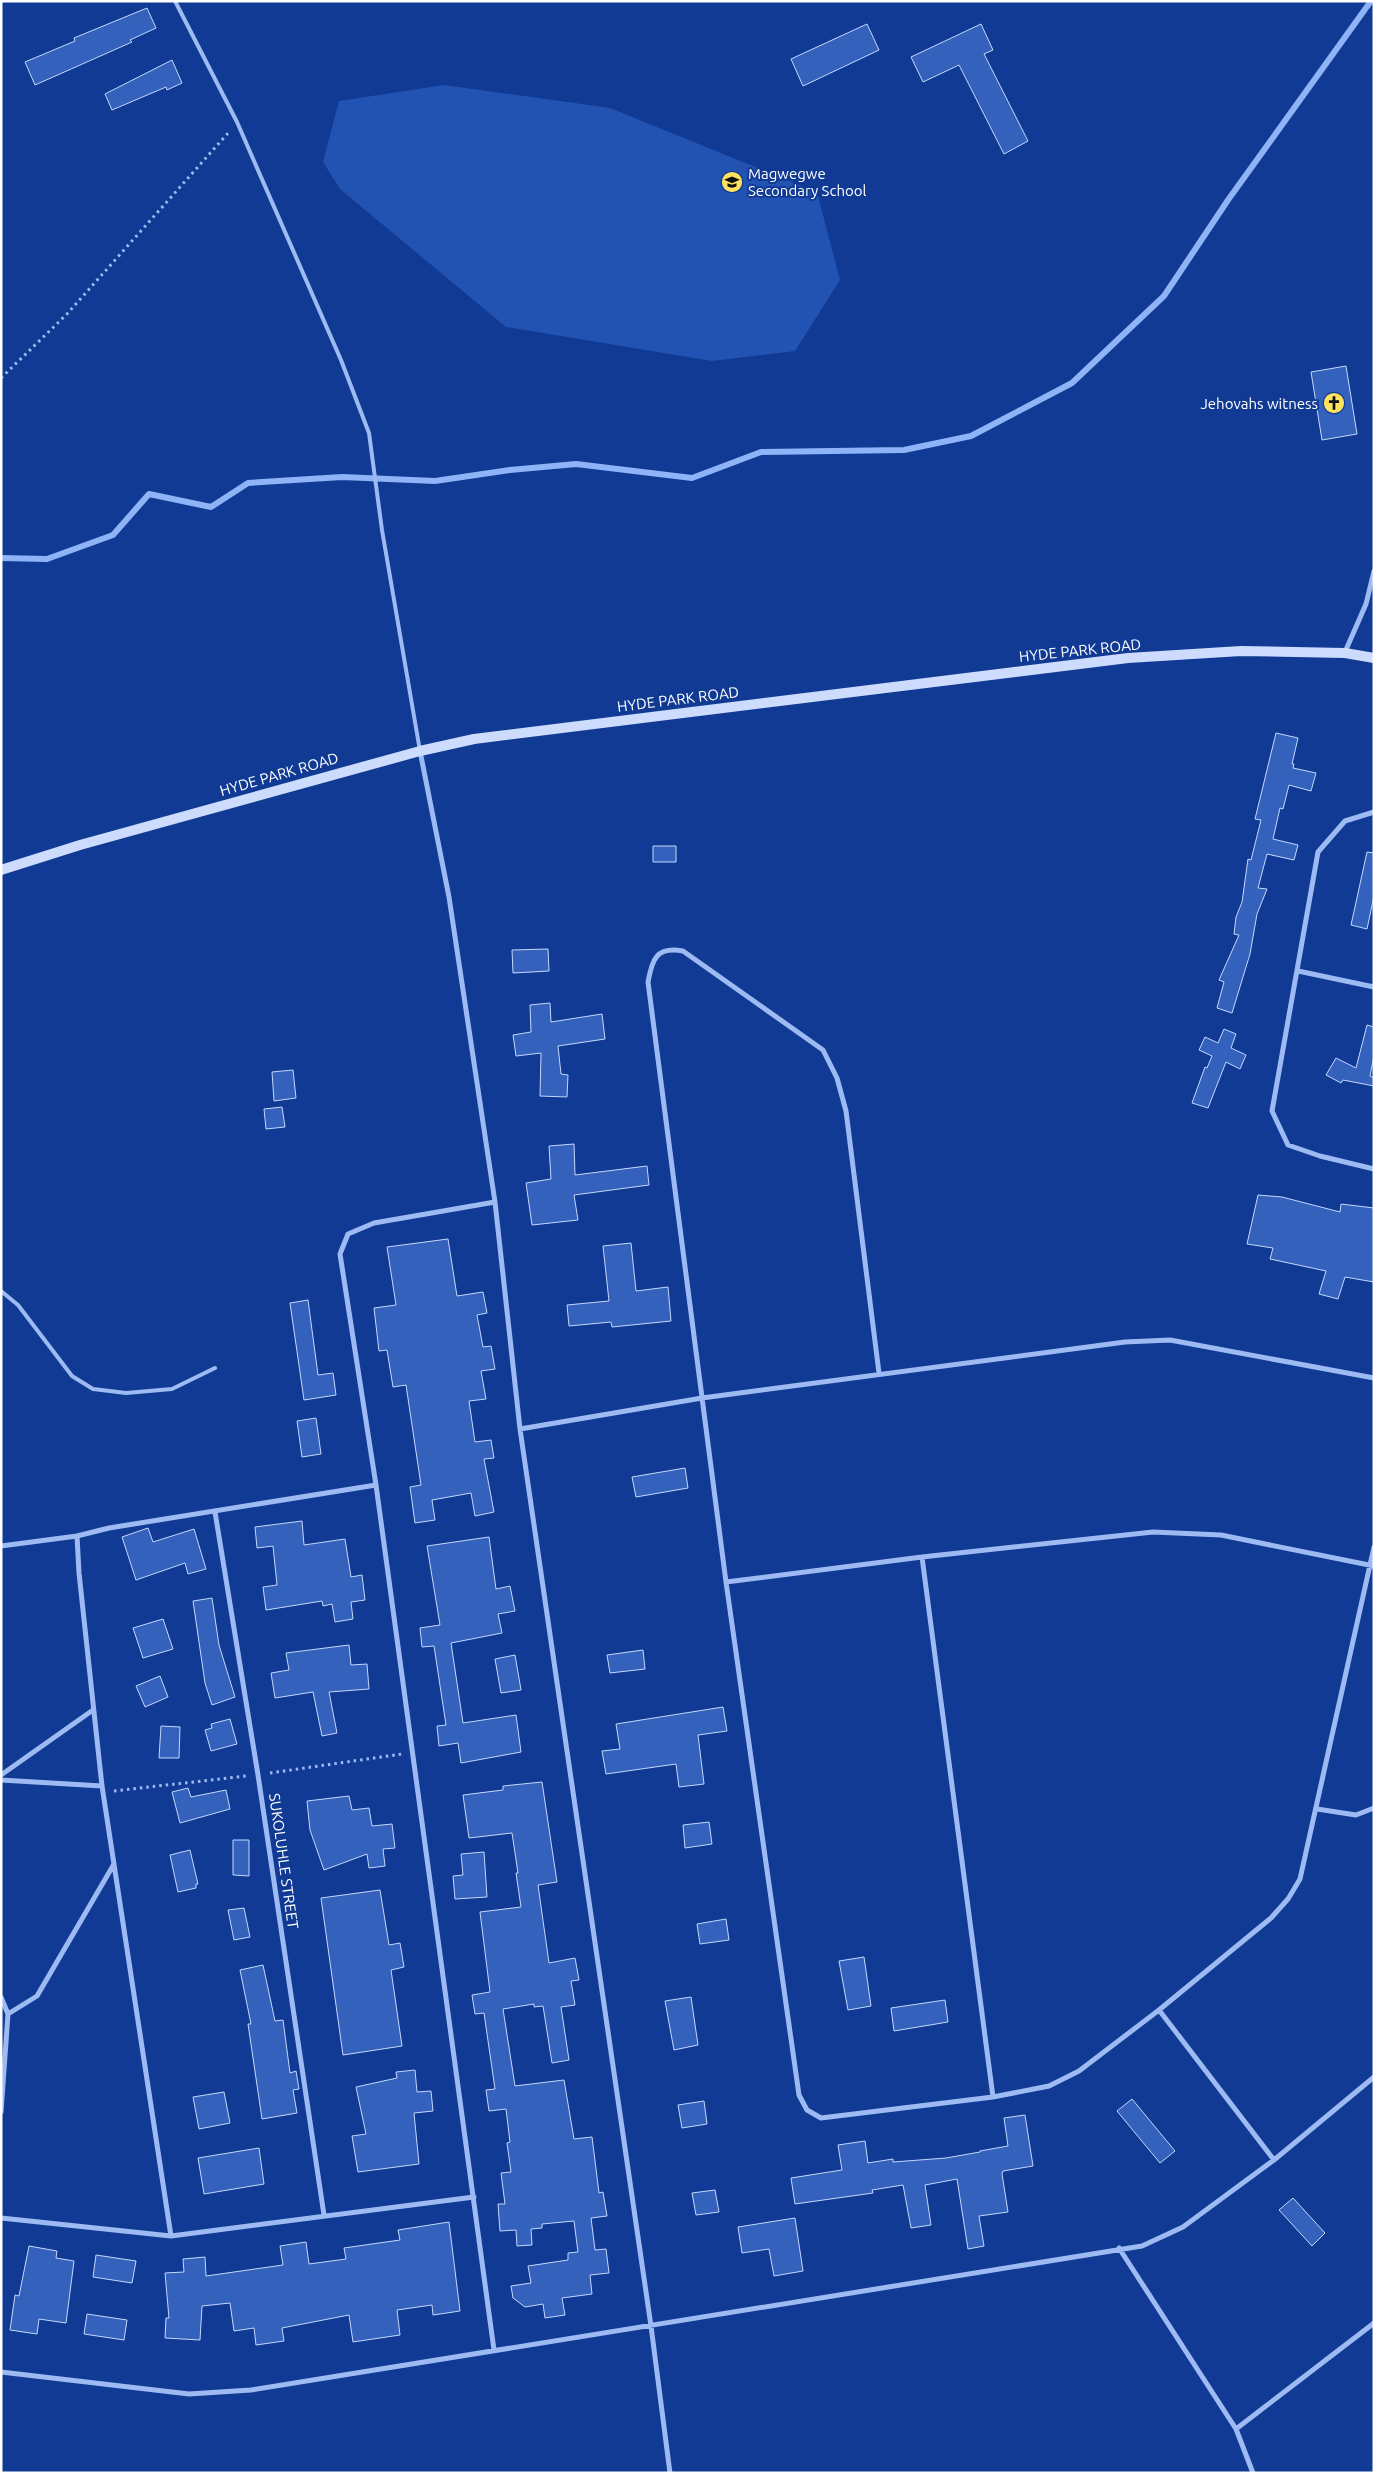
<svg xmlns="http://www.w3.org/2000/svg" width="1375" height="2474" font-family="Ubuntu,sans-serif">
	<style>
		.green { fill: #2253b3 }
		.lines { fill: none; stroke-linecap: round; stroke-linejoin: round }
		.stream { stroke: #8eb3f7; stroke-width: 6 }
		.building { fill: #3461bb; stroke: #c5d8fe }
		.path { stroke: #9dbaf3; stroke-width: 3; stroke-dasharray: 2.5 4; stroke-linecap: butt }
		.lane { stroke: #9dbaf3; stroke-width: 4 }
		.street { stroke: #9dbaf3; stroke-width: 5 }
		.secondary { stroke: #cddcfd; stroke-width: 10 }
		.labels { text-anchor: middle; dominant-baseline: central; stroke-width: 4; stroke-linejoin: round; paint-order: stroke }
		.poi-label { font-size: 15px; fill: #fff; stroke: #103a93; text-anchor: start }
		.street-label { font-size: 15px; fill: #fff; stroke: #103a93 }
	</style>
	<rect width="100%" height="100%" fill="#103a93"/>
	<path class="green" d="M 444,85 L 610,108 L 817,192 L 840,280 L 795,351 L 712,361 L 506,327 L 340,189 L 323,162 L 339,101 Z"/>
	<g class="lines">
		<path class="stream" d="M 1,558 L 47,559 L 113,535 L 149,494 L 211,507 L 248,483 L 342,477 L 435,481 L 510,470 L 576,464 L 692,478 L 761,452 L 904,450 L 971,436 L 1072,383 L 1164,296 L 1228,200 L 1371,1"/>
	</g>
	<path class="building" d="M 147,8 L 156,28 L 130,40 L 132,42 L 35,85 L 25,62 L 75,41 L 74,38 Z
		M 867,24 L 879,50 L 803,86 L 791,59 Z
		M 981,24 L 993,50 L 984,54 L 1028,141 L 1004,154 L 959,65 L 923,82 L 911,57 Z
		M 172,60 L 182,83 L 167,90 L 166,87 L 112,110 L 105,94 Z
		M 1346,366 L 1357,434 L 1322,440 L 1311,372 Z
		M 1276,733 L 1298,738 L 1292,764 L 1294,764 L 1293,768 L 1316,773 L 1311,791 L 1289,785 L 1283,809 L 1280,808 L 1273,839 L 1298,845 L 1294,860 L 1267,854 L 1258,888 L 1267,889 L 1257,914 L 1250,954 L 1232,1013 L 1217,1008 L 1224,982 L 1219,980 L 1239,935 L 1234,934 L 1236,917 L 1242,902 L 1248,859 L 1251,860 L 1261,820 L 1255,819 Z
		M 653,846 L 676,846 L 676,862 L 653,862 Z
		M 1367,852 L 1374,853 L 1374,896 L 1367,929 L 1351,925 Z
		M 548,949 L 549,971 L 513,973 L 512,950 Z
		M 550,1003 L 551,1022 L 602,1014 L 605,1039 L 558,1046 L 561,1074 L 568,1075 L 567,1097 L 540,1096 L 541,1053 L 516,1056 L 513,1035 L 531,1032 L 530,1005 Z
		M 1367,1025 L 1374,1027 L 1374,1056 L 1370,1076 L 1374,1078 L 1374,1086 L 1343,1080 L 1341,1083 L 1326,1075 L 1336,1058 L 1356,1068 Z
		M 1224,1029 L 1236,1034 L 1231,1048 L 1246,1055 L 1240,1069 L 1226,1062 L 1208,1108 L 1192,1103 L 1205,1067 L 1207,1068 L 1212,1056 L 1199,1050 L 1205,1037 L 1218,1043 Z
		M 293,1070 L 296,1098 L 274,1101 L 272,1072 Z
		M 282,1107 L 285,1127 L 266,1129 L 264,1109 Z
		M 574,1144 L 575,1175 L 647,1166 L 649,1185 L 574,1195 L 578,1220 L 532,1225 L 526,1183 L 551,1179 L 549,1146 Z
		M 1258,1195 L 1282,1197 L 1340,1212 L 1341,1204 L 1374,1208 L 1374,1282 L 1345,1277 L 1338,1299 L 1319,1294 L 1326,1271 L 1270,1259 L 1273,1248 L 1247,1244 Z
		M 448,1239 L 457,1296 L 483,1292 L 487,1313 L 477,1315 L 483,1347 L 491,1346 L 495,1369 L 481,1371 L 486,1399 L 469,1401 L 475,1442 L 491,1440 L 494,1458 L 484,1459 L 494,1512 L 475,1516 L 471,1493 L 432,1500 L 435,1520 L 415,1523 L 410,1487 L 421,1485 L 406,1385 L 393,1387 L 387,1350 L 379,1351 L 374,1308 L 396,1305 L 387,1247 Z
		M 631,1243 L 636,1291 L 668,1287 L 671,1321 L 612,1327 L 611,1322 L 569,1326 L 567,1305 L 609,1301 L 603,1246 Z
		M 308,1300 L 318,1375 L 333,1373 L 336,1395 L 304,1400 L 290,1303 Z
		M 316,1418 L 321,1454 L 302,1457 L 297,1421 Z
		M 685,1468 L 688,1488 L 636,1497 L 632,1477 Z
		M 302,1521 L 304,1545 L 345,1539 L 351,1577 L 362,1575 L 365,1600 L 351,1602 L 353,1619 L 335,1622 L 332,1604 L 323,1606 L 322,1601 L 266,1610 L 263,1587 L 277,1585 L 273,1546 L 257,1548 L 255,1527 Z
		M 148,1528 L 153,1542 L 194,1529 L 206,1569 L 188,1574 L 185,1563 L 136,1580 L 122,1537 Z
		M 489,1537 L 496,1589 L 510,1586 L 515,1611 L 498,1614 L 502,1633 L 451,1643 L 463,1723 L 516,1715 L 521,1752 L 461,1763 L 458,1743 L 439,1746 L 437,1726 L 446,1725 L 434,1646 L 422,1647 L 420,1628 L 440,1625 L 427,1546 Z
		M 212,1598 L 219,1645 L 235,1697 L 212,1705 L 205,1683 L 193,1601 Z
		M 163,1619 L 173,1649 L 143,1658 L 133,1628 Z
		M 349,1645 L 351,1665 L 367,1664 L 369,1689 L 329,1692 L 337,1733 L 322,1736 L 313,1692 L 275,1698 L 271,1673 L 289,1670 L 286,1653 Z
		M 643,1650 L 645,1669 L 610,1673 L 607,1655 Z
		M 515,1655 L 521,1690 L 501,1693 L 495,1659 Z
		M 160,1676 L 168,1697 L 145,1707 L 136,1686 Z
		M 723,1707 L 727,1731 L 698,1735 L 704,1784 L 679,1787 L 676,1764 L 606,1774 L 602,1751 L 620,1749 L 616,1724 Z
		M 230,1719 L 237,1744 L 211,1751 L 205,1730 L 212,1728 L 211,1724 Z
		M 161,1726 L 180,1727 L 179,1758 L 159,1758 Z
		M 542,1782 L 557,1882 L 538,1885 L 549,1963 L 575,1958 L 579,1980 L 571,1981 L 575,2005 L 561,2007 L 569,2060 L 552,2063 L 543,2006 L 534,2007 L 534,2004 L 503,2009 L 515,2086 L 564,2080 L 574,2139 L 592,2137 L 599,2193 L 603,2192 L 607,2216 L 591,2218 L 595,2250 L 606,2249 L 609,2273 L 590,2275 L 592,2294 L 562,2298 L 565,2315 L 545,2318 L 543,2304 L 525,2307 L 513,2298 L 511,2286 L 531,2283 L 528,2266 L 568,2260 L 568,2253 L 578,2252 L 574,2221 L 542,2224 L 542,2228 L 531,2229 L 532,2245 L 517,2246 L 516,2230 L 500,2231 L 498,2204 L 505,2204 L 501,2173 L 511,2172 L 507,2143 L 510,2142 L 506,2109 L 489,2111 L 486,2090 L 495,2089 L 484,2013 L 475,2014 L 472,1995 L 490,1992 L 480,1912 L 521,1907 L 516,1873 L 518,1873 L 512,1833 L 469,1838 L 463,1795 L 503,1790 L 503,1786 Z
		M 188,1788 L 191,1797 L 226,1790 L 230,1809 L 180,1823 L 172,1792 Z
		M 349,1796 L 352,1810 L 369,1808 L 372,1826 L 392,1824 L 395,1848 L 383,1849 L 385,1866 L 369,1868 L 367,1854 L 324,1870 L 310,1830 L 307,1801 Z
		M 709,1822 L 712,1844 L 685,1848 L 683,1825 Z
		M 233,1840 L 249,1840 L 249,1876 L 233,1875 Z
		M 190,1850 L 198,1884 L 196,1884 L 196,1888 L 178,1892 L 170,1855 Z
		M 484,1852 L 487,1897 L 455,1899 L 453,1876 L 463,1875 L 461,1854 Z
		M 380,1890 L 389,1945 L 400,1943 L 404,1967 L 391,1970 L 402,2046 L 343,2055 L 321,1898 Z
		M 244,1908 L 250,1937 L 234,1940 L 228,1910 Z
		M 726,1919 L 729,1940 L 700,1944 L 697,1924 Z
		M 864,1957 L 871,2006 L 848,2010 L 839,1961 Z
		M 263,1965 L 275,2021 L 283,2020 L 290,2073 L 296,2071 L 299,2089 L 293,2090 L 297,2113 L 262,2119 L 248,2024 L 251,2024 L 240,1970 Z
		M 691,1997 L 698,2045 L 674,2050 L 665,2001 Z
		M 945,2000 L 948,2022 L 894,2031 L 891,2008 Z
		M 415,2070 L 417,2092 L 431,2091 L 433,2111 L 414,2113 L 419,2164 L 358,2172 L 352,2136 L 366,2134 L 356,2087 L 397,2078 L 396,2072 Z
		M 224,2092 L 230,2123 L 199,2129 L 193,2097 Z
		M 1132,2099 L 1175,2151 L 1160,2163 L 1117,2111 Z
		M 704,2101 L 707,2124 L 682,2128 L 678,2105 Z
		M 1025,2115 L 1033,2166 L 1003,2171 L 1002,2174 L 1008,2212 L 979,2216 L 984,2246 L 968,2249 L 957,2179 L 925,2185 L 931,2225 L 911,2228 L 903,2185 L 872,2190 L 873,2193 L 795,2204 L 791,2178 L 842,2170 L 838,2145 L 865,2141 L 868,2163 L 893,2159 L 893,2162 L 946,2158 L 980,2152 L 980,2151 L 1008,2146 L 1004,2118 Z
		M 259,2148 L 264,2184 L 204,2194 L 198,2158 Z
		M 715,2190 L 719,2212 L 696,2215 L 692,2193 Z
		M 1293,2198 L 1325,2233 L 1312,2246 L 1279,2210 Z
		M 795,2218 L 803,2271 L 774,2276 L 769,2249 L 742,2253 L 738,2227 Z
		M 449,2222 L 460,2311 L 433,2315 L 432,2305 L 397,2310 L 400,2335 L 353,2342 L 349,2315 L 282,2328 L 284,2341 L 256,2345 L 254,2328 L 234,2331 L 230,2303 L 202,2306 L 200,2340 L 165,2338 L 166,2318 L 169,2318 L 165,2273 L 184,2272 L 183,2259 L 205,2257 L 206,2276 L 283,2265 L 280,2246 L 306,2242 L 309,2264 L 346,2259 L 344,2248 L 400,2240 L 398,2230 Z
		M 29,2246 L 57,2251 L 56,2258 L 74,2261 L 66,2323 L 39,2319 L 37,2334 L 10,2330 L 15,2295 L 19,2296 Z
		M 96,2255 L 136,2261 L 132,2283 L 93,2277 Z
		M 87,2314 L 127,2320 L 124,2340 L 84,2334 Z"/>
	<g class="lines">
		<path class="path" d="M 1,378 L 67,314 L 229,132
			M 270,1773 L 402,1754
			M 114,1791 L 246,1776"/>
		<path class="lane" d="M 175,1 L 237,122 L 341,360 L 369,433 L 382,530 L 420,751
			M 1,1291 L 18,1305 L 72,1376 L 93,1389 L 126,1393 L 172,1389 L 215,1368"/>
		<path class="street" d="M 1345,652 L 1366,604 L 1374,571
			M 420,751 L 449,897 L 495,1202 L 520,1429 L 651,2326 L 670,2473
			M 1374,812 L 1345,821 L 1318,852 L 1272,1111 L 1288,1145 L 1320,1156 L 1374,1169
			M 1298,971 L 1374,987
			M 879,1373 L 846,1111 L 837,1078 L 823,1050 L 683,951 C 656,946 652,960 648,982 L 726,1582 L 799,2095 L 807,2110 L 821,2118 L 993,2097 L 1049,2086 L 1079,2071 L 1159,2010 L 1271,1918 L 1288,1899 L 1300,1879 L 1374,1547
			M 520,1429 L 702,1398 L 1125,1342 L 1170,1340 L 1374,1378
			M 215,1512 L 258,1775 L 324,2215
			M 1,1546 L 77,1536
			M 922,1557 L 993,2097
			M 726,1582 L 922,1557 L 1153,1532 L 1221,1535 L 1374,1566
			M 1,1775 L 93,1710
			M 1,1780 L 102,1786
			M 1317,1809 L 1356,1815 L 1374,1808
			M 1,1997 L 8,2014 L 1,2112
			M 1159,2010 L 1274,2160
			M 8,2014 L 37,1996 L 114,1864
			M 1,2218 L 171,2236 L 474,2197
			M 171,2236 L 102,1786 L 79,1573 L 77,1536 L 109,1528 L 376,1485
			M 1119,2248 L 1236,2429 L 1253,2473
			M 494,2350 L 376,1485 L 340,1254 L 348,1234 L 374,1223 L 495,1202
			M 1,2372 L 189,2394 L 251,2390 L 1142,2246 L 1183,2227 L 1274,2160 L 1374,2077
			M 1236,2429 L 1374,2323"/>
		<path class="secondary" d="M 1,870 L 80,845 L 420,751 L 474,739 L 1128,658 L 1241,651 L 1345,653 L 1374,658"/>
	</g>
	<defs>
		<g id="school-disc" transform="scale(1.125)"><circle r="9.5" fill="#ffe35f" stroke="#103a93"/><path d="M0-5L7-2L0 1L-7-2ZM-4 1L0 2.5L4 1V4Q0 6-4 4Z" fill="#111"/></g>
		<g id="church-disc" transform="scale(1.125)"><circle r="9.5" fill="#ffe35f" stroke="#103a93"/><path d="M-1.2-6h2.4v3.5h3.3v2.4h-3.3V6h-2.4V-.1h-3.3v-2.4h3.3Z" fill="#111"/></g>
	</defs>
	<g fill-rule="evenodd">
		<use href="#school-disc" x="732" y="182"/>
		<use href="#church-disc" x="1334" y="403"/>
	</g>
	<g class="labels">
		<g class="poi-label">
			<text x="748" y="173">Magwegwe<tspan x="748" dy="17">Secondary School</tspan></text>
			<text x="1318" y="403" text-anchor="end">Jehovahs witness</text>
		</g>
		<g class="street-label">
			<text transform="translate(1080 650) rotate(-6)">HYDE PARK ROAD</text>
			<text transform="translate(678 699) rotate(-7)">HYDE PARK ROAD</text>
			<text transform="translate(279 774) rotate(-16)">HYDE PARK ROAD</text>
			<text transform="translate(284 1861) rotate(82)">SUKOLUHLE STREET</text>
		</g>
	</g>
	<rect width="1375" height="2474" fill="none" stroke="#ffffff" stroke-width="5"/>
</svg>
